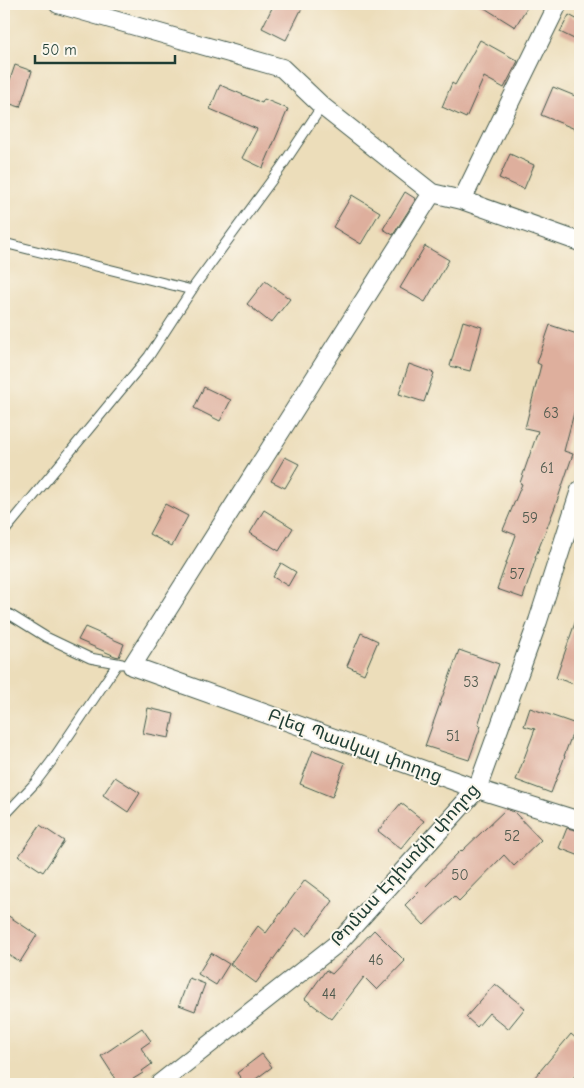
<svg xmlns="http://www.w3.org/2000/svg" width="584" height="1088" font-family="'Comic Neue','Noto Sans Armenian',sans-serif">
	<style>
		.building { fill: #deaf9d }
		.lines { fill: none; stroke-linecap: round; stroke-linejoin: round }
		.lane-casing { stroke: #3e5548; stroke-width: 11 }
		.street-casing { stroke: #3e5548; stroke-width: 20 }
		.lane { stroke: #fff; stroke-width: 9 }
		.street { stroke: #fff; stroke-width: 18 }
		.labels { text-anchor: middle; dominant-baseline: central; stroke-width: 4; stroke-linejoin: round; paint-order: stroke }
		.number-label { font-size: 15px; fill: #4f5a4e }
		.street-label { font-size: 18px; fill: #1f3d34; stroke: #fbf7ec }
	</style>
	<rect width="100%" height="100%" fill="#fbf7ec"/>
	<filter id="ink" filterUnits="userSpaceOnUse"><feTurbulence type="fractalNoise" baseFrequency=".02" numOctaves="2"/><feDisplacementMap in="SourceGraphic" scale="10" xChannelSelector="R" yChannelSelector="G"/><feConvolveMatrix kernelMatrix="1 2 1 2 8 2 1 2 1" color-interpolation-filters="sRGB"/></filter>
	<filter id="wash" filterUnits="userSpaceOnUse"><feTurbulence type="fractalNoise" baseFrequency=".0096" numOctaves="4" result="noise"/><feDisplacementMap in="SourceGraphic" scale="20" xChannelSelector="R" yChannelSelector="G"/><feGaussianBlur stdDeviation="1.12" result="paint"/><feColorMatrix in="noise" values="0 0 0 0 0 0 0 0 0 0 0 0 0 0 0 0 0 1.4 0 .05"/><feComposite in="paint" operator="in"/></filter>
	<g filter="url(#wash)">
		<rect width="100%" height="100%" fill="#ecddba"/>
		<g id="blocks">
			<path class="building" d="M 274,4 L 294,4 L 302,8 L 286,40 L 262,28 Z
				M 478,4 L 529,4 L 515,27 Z
				M 569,15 L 580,21 L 580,42 L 560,32 Z
				M 480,40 L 518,61 L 504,88 L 484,77 L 466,118 L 442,107 L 452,83 L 455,85 Z
				M 15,65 L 32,71 L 20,107 L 4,102 L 4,97 Z
				M 220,85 L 262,103 L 264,99 L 288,109 L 263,168 L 242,158 L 257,129 L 210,109 Z
				M 553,87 L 580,98 L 580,131 L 541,115 Z
				M 510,154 L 534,165 L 524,189 L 499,178 Z
				M 405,192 L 416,199 L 393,235 L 383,229 Z
				M 352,195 L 380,212 L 361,244 L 333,227 Z
				M 425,246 L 449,260 L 425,302 L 400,288 Z
				M 265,281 L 290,299 L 271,323 L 247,304 Z
				M 463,321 L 482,327 L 470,371 L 450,366 Z
				M 550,325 L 580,335 L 580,390 L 564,451 L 573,454 L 555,507 L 535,558 L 536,558 L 523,598 L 497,589 L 516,535 L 503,530 L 522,484 L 520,483 L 538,431 L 525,428 L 541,365 L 537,363 Z
				M 409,364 L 434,373 L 424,402 L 399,394 Z
				M 204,387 L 231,400 L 220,421 L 194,408 Z
				M 285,457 L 299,464 L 285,488 L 271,481 Z
				M 165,504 L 188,516 L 172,546 L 149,534 Z
				M 264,510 L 293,528 L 279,551 L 250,533 Z
				M 281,563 L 296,572 L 288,586 L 273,577 Z
				M 578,614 L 580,614 L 580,686 L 556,678 Z
				M 85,627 L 124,644 L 119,657 L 115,656 L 78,640 Z
				M 361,633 L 378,641 L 364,674 L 347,666 Z
				M 459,650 L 499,664 L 478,725 L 481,726 L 469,760 L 425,746 Z
				M 148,708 L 174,714 L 169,738 L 143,733 Z
				M 530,708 L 576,724 L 564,756 L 565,756 L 551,793 L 516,780 L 535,729 L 524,726 Z
				M 313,750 L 345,763 L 332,797 L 300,784 Z
				M 115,777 L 140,793 L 128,812 L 103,795 Z
				M 401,803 L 424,821 L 401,849 L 378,831 Z
				M 506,809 L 514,812 L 541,840 L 514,866 L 504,855 L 459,901 L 454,896 L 424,925 L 405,905 L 424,886 L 425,887 L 461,850 L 462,851 Z
				M 40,825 L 64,841 L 43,872 L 19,856 Z
				M 567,828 L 580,831 L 580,856 L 559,848 Z
				M 305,880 L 333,901 L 307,936 L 296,928 L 256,983 L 230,964 L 258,926 L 266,933 Z
				M 4,913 L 37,935 L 20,962 L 4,952 Z
				M 374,930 L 405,961 L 377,990 L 364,977 L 332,1019 L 305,999 L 326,970 L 332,974 Z
				M 211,953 L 229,964 L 216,985 L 198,974 Z
				M 189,978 L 205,984 L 195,1011 L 179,1005 Z
				M 495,984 L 525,1008 L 508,1029 L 489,1013 L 477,1027 L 466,1017 Z
				M 142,1028 L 151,1041 L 141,1048 L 152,1064 L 142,1071 L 143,1073 L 125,1084 L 119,1084 L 101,1056 Z
				M 571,1034 L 580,1042 L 580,1070 L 568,1084 L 529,1084 Z
				M 262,1054 L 272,1067 L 249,1084 L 245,1084 L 237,1073 Z"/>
		</g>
	</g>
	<g filter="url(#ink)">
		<use href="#blocks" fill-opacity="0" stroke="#3e5548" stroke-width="1"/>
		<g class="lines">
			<g class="lane-casing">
				<path id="lane" d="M 4,243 L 192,290
					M 4,532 L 149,356 L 195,285 L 280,169 L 322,106
					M 4,611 L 46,637 L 90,658 L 122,664
					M 4,816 L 35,783 L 51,762 L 118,663"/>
			</g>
			<g class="street-casing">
				<path id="street" d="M 58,4 L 282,68 L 322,106 L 432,193 L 462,200 L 580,242
					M 432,193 L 132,666 L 477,789 L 580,821
					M 462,200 L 558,4
					M 159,1084 L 339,942 L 477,789 L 538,621 L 580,490"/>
			</g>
			<use href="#lane" class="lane"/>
			<use href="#street" class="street"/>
		</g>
	</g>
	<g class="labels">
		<g class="number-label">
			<text x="551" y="413">63</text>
			<text x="547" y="468">61</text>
			<text x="530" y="518">59</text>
			<text x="517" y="574">57</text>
			<text x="471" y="682">53</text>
			<text x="453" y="736">51</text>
			<text x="512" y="836">52</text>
			<text x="460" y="875">50</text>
			<text x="376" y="960">46</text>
			<text x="329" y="994">44</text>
		</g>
		<g class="street-label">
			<text transform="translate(355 746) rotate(20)">Բլեզ Պասկալ փողոց</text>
			<text transform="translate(405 865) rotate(-48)">Թոմաս Էդիսոնի փողոց</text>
		</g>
	</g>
	<rect width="584" height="1088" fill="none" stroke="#fbf7ec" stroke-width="20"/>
	<path d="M35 55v8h140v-8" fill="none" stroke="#1f3d34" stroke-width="2.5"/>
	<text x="42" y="55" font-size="15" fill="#1f3d34" stroke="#fbf7ec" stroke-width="4" paint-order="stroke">50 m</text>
</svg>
